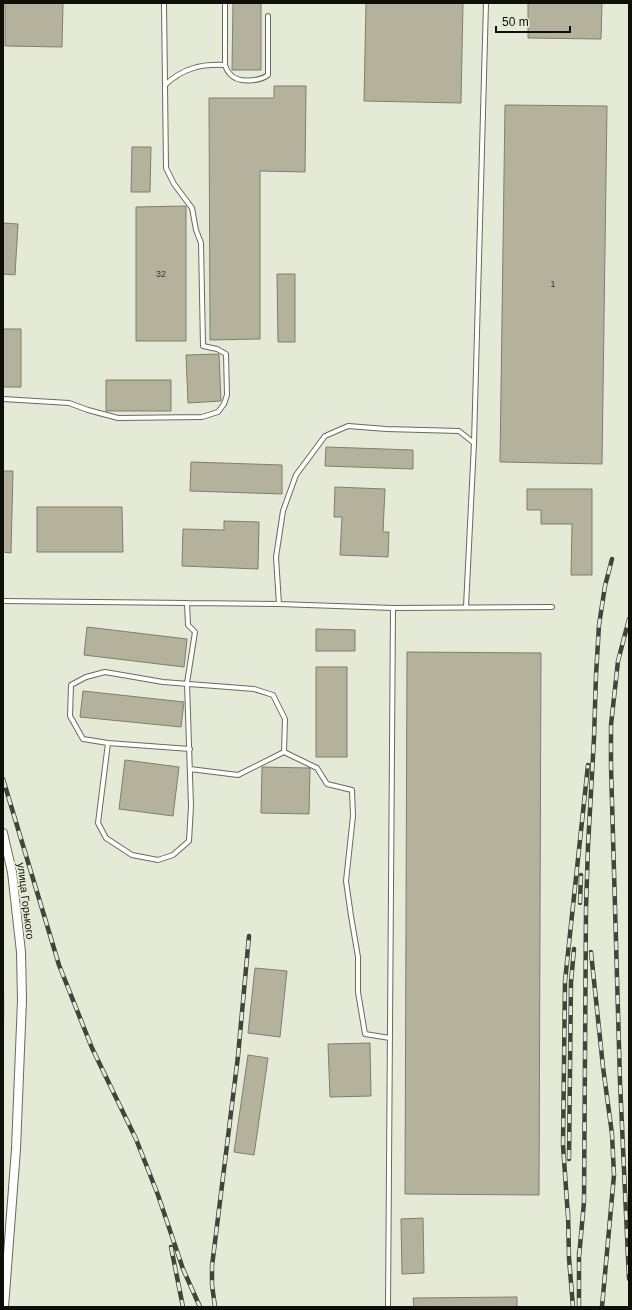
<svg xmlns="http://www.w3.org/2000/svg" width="632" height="1310" font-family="Arial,sans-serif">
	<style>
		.green { fill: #e2cfb3 }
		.building { fill: #b4b19d; stroke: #817e6b }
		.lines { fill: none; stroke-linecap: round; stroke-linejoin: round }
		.lane-casing { stroke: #676c5a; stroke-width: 6 }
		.street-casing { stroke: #676c5a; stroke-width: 10 }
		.lane { stroke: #fff; stroke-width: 4 }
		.street { stroke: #fff; stroke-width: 8 }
		.rail-casing { stroke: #42443a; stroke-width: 4.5 }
		.rail { stroke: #e5ead6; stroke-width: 3; stroke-dasharray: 9; stroke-linecap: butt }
		.labels { text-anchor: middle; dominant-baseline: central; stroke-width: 4; stroke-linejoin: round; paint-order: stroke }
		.number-label { font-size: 9px; fill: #37382d }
		.street-label { font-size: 11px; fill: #0d0f08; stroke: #e5ead6 }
	</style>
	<rect width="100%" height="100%" fill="#e5ead6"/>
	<path class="green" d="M 3,961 L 5,1007 L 3,1056 Z"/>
	<path class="building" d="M 5,3 L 63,3 L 62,47 L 5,46 Z
		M 233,3 L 261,3 L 261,70 L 232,70 Z
		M 366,3 L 463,3 L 461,103 L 364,101 Z
		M 528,3 L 602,3 L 601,39 L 528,38 Z
		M 274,86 L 306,86 L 305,172 L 260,171 L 260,339 L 210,340 L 209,98 L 274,98 Z
		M 505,105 L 607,106 L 602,464 L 500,462 Z
		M 132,147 L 151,147 L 150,192 L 131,192 Z
		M 186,206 L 186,341 L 136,341 L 136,207 Z
		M 3,223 L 18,224 L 15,275 L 3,274 Z
		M 277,274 L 295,274 L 295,342 L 278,342 Z
		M 3,329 L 21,329 L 21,387 L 3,387 Z
		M 219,354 L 221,401 L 188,403 L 186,355 Z
		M 106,380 L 171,380 L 171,411 L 106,411 Z
		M 326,447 L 413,450 L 413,469 L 325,466 Z
		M 191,462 L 282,465 L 282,494 L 190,491 Z
		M 3,471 L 13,471 L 11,553 L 3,552 Z
		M 335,487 L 385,489 L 383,532 L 389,532 L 388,557 L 340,555 L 342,517 L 334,517 Z
		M 527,489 L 592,489 L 592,575 L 571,575 L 572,524 L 541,524 L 541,510 L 527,510 Z
		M 37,507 L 122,507 L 123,552 L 37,552 Z
		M 224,521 L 259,522 L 258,569 L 182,566 L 183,529 L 224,530 Z
		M 87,627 L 187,639 L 184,667 L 84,655 Z
		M 316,629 L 355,630 L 355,651 L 316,651 Z
		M 407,652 L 541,653 L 539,1195 L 405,1194 Z
		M 316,667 L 347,667 L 347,757 L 316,757 Z
		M 83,691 L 184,702 L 181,727 L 80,717 Z
		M 125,760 L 179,767 L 173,816 L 119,809 Z
		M 262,767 L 310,768 L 309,814 L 261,813 Z
		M 255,968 L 287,971 L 280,1037 L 248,1033 Z
		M 370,1043 L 371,1096 L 330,1097 L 328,1044 Z
		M 248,1055 L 268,1058 L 254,1155 L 234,1152 Z
		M 423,1218 L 424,1273 L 402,1274 L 401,1219 Z
		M 517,1297 L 517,1307 L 414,1307 L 413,1298 Z"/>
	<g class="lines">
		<g class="lane-casing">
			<path id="lane" d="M 164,3 L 165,85
				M 225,3 L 225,65
				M 3,399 L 69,403 L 88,410 L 118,418 L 202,417 L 218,412 L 224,404 L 227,395 L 226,354 L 217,349 L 203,346 L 201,243 L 196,230 L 192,208 L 174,184 L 166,168 L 165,85 C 183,68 201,64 225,65 C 226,68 228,72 230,74 C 238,84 260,81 268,75 L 268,16
				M 3,601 L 279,604 L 393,608 L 552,607
				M 187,603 L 188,625 L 195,632 L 187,683 L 191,806 L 189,841 L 173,855 L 158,860 L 132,855 L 106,838 L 98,823 L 108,743 L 83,739 L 70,716 L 71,685 L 86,677 L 105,672 L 163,682 L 254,689 L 273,695 L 285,719 L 284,752 L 238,775 L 190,769
				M 279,604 L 276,557 L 283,511 L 296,475 L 325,436 L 348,426 L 386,429 L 459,431 L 474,443
				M 466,607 L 474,443 L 486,3
				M 108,743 L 190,749
				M 284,752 L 317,768 L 327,784 L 352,790 L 353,816 L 346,881 L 351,916 L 358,957 L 358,992 L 365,1034 L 390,1038
				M 388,1307 L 393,608"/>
		</g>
		<g class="street-casing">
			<path id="street" d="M 3,833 L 12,872 L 21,952 L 22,1000 L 16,1149 L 4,1307"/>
		</g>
		<use href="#lane" class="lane"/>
		<use href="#street" class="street"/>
		<g class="rail-casing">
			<path id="rail" d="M 629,619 L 618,661 L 611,725 L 611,766 L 620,1082 L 629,1279
				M 3,779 L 59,965 L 92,1048 L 136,1139 L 158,1195 L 183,1269 L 200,1307
				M 580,903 L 581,875
				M 591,952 L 603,1067 L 612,1134 L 614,1175 L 602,1307
				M 569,1159 L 571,982 L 574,949
				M 568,1211 L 569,1258 L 573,1307
				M 568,1217 L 563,1145 L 565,981 L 588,765
				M 171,1247 L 183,1307
				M 579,1257 L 584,1202 L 586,909 L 588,846 L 594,738 L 596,675 L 599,625 L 605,586 L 612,559
				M 215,1307 L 212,1285 L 212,1266 L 238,1056 L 249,936
				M 579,1307 L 579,1253"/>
		</g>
		<use href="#rail" class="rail"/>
	</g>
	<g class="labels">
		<g class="number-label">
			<text x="161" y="274">32</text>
			<text x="553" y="284">1</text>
		</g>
		<g class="street-label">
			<text transform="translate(26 901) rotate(83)">улица Горького</text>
		</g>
	</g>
	<rect width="632" height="1310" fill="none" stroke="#0d0f08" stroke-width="8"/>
	<path d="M496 26v6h74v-6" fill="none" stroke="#0d0f08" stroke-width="2"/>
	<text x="502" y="26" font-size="12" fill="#0d0f08" stroke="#e5ead6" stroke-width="3" paint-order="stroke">50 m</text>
</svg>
